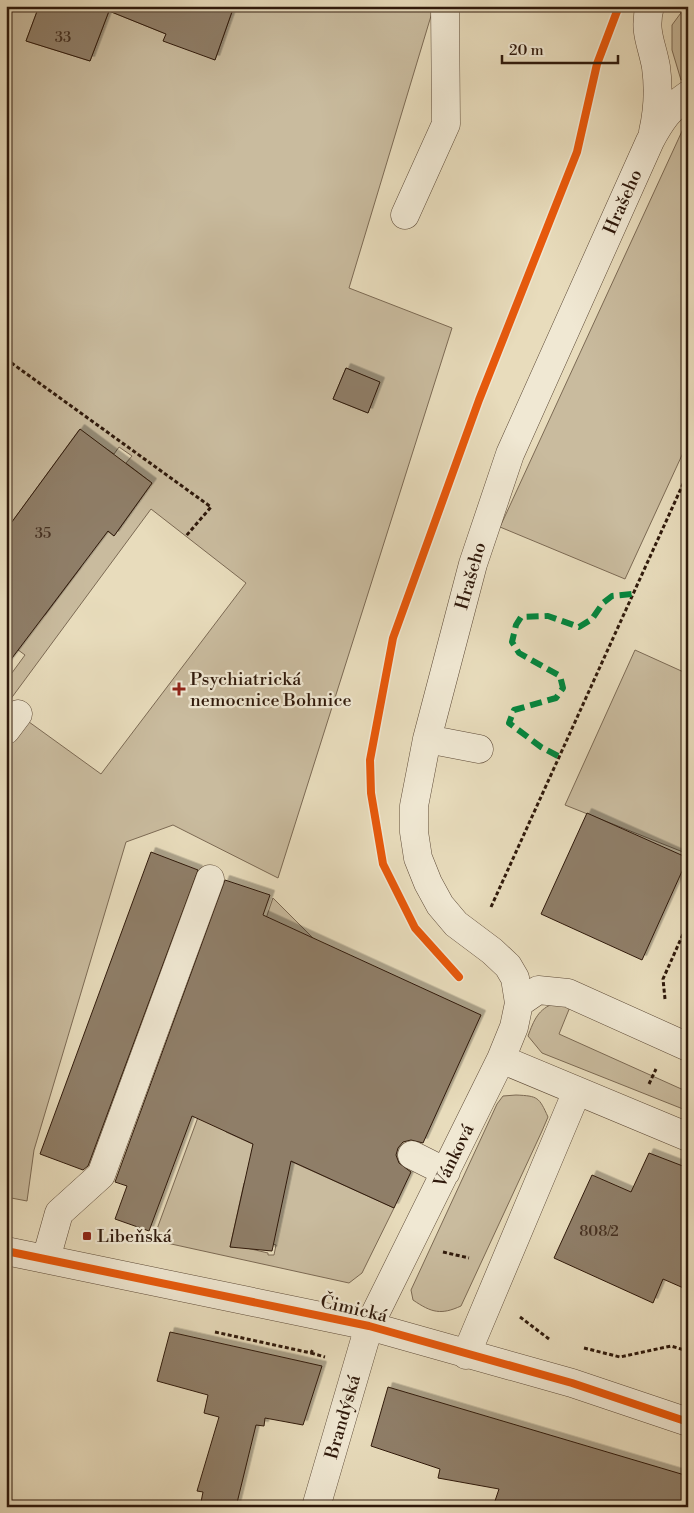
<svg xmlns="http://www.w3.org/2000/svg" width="694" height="1513" font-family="'Libre Bodoni',serif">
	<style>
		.green { fill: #c9bb9e; stroke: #7c6a54; fill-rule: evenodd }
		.building { fill: #8f7e67; stroke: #2f190b; filter: url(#shadow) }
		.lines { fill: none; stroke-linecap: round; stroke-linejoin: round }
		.minor-casing { stroke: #5d4a37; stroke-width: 29 }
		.path { stroke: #2f190b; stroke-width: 3; stroke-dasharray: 4 2.5; stroke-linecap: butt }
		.minor { stroke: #f0e8d3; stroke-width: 28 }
		.quiet { stroke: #00873e; stroke-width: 6; stroke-dasharray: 12 6; stroke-linecap: butt }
		.cycleway-casing { stroke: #f0e8d3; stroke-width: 11 }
		.cycleway { stroke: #e8590c; stroke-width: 8 }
		.poi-dot { fill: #8f2418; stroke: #f0e8d3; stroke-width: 2 }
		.labels { text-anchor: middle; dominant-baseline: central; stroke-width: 4.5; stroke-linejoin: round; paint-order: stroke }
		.number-label { font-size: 15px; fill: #473222 }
		.street-label { font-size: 18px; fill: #2f190b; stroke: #f0e8d3 }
		.poi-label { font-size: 18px; fill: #2f190b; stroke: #f0e8d3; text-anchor: start }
	</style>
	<defs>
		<filter id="shadow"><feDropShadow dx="4.5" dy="-4.5" stdDeviation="0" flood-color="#0004"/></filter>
	</defs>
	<rect width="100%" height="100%" fill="#e8dcbc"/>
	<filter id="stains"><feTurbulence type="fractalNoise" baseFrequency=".004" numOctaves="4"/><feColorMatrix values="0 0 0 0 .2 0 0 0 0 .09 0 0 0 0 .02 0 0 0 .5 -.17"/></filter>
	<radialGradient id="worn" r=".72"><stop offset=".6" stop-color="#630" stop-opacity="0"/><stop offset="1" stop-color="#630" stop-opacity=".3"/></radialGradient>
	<path class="green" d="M 6,6 L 39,6 L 26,41 L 90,61 L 109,11 L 166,34 L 215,60 L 234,6 L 434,6 L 349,288 L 452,328 L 278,878 L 173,825 L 126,842 L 34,1150 L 27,1201 L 6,1197 L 6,681 L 25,655 L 6,641 L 45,615 L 81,567 L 90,518 L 114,536 L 152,483 L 126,463 L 132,456 L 119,447 L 114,454 L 79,430 L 6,530 ZM 346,368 L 379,382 L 368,413 L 333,399 ZM 151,509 L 246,583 L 101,774 L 18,714 L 7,704 Z
		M 686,6 L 688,6 L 688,76 L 681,80 L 672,50 L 672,25 Z
		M 688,126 L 688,442 L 625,579 L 500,527 L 683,129 Z
		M 635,650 L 688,674 L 688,854 L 565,805 Z
		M 273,898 L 313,938 L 226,1132 L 394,1208 L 362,1273 L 349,1283 L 153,1240 L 197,1120 ZM 244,1183 L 247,1183 L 273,1244 L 276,1245 L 274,1255 L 268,1255 L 268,1253 L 234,1245 L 233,1247 L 230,1247 Z
		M 555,1003 L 570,1007 L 559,1034 L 688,1092 L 688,1111 L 542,1053 L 528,1036 C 534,1020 538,1009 555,1003 Z
		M 516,1095 C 538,1096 539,1097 548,1117 L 542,1131 L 461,1306 C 441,1315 432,1313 413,1300 L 411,1290 L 497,1104 L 503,1096 Z"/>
	<path class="building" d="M 39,6 L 234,6 L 215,60 L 163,41 L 166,34 L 109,11 L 90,61 L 26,41 Z
		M 346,368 L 380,382 L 368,413 L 333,399 Z
		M 80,429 L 152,483 L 114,536 L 108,531 L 6,666 L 6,530 Z
		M 587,813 L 688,858 L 642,960 L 541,914 Z
		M 151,852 L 198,870 L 88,1166 L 83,1170 L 40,1154 Z
		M 225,880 L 270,895 L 263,915 L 481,1015 L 423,1143 L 411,1140 L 403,1142 L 398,1148 L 396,1155 L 399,1163 L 411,1172 L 394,1208 L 291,1161 L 272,1251 L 230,1247 L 253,1144 L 192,1116 L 149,1231 L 115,1219 L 127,1186 L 115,1182 Z
		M 649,1153 L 688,1168 L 688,1290 L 663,1279 L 653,1303 L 554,1258 L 592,1175 L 631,1192 Z
		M 170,1332 L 322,1366 L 303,1425 L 265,1418 L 264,1426 L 256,1425 L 236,1507 L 200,1507 L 203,1492 L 197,1491 L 219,1417 L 204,1413 L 208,1395 L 157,1381 Z
		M 388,1387 L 688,1476 L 688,1507 L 493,1507 L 499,1489 L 438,1478 L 440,1469 L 371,1446 Z"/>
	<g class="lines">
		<g class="minor-casing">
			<path id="minor" d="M 650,6 C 643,31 652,44 656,67 C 659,89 658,110 653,132
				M 405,215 L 446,124 L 445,6
				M 6,730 L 18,714
				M 427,739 L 479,749
				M 519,1003 L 515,978 L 508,966 L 492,951 L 456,924 L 440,905 L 428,883 L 418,858 L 414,832 L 414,806 L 427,739 L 473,564 L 510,454 L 650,141 C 660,122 670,107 688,95
				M 501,1059 L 514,1027 L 519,1003 L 538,990 L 568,993 L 688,1047
				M 412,1155 L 446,1172
				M 6,1251 L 369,1326 L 572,1383 L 688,1422
				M 46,1259 L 59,1213 L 101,1175 L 210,879
				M 466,1355 L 577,1091
				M 316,1507 L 369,1326 L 501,1059 L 688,1137"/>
		</g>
		<path class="path" d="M 6,359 L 211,507 L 186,536
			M 491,907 L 688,473
			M 665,999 L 663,979 L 688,923
			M 649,1084 L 656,1069
			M 443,1252 L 469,1258
			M 520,1317 L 549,1339
			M 215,1332 L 311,1353 L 313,1349
			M 584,1348 L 620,1357 L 671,1346 L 688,1351
			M 311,1353 L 325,1357"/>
		<use href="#minor" class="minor"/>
		<path class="quiet" d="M 558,756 L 541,747 L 509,723 L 514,710 L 556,698 L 563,688 L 560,676 L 519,653 L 512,642 L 516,625 L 521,617 L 548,616 L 579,627 L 592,619 L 603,603 L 612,596 L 632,594"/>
		<g class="cycleway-casing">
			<path id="cycleway" d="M 459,977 L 415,928 L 383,864 L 371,793 L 370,760 L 393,638 L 479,400 L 577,152 L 597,64 L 619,6
				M 6,1251 L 369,1326 L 572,1383 L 688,1422"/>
		</g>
		<use href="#cycleway" class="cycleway"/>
	</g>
	<g class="poi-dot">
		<path d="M176.5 681.5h5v5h5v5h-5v5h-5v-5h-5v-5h5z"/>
		<rect x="82" y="1231" width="10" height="10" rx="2.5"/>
	</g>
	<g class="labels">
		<g class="number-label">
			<text x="63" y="37">33</text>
			<text x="43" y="533">35</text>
			<text x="599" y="1231">808/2</text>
		</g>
		<g class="street-label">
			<text transform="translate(623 202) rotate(-66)">Hrašeho</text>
			<text transform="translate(471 576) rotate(-74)">Hrašeho</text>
			<text transform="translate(454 1156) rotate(-64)">Vánková</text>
			<text transform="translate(354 1309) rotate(13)">Čimická</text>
			<text transform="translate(343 1417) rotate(-74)">Brandýská</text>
		</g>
		<g class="poi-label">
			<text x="190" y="679">Psychiatrická<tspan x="190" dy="21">nemocnice Bohnice</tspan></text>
			<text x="97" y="1236">Libeňská</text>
		</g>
	</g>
	<rect width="694" height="1513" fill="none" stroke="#e8dcbc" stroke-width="25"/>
	<rect x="8" y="8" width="679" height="1498" fill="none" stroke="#2f190b" stroke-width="2.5"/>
	<rect x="12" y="12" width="669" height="1488" fill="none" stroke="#2f190b"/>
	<path d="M502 55v8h116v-8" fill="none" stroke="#2f190b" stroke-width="2.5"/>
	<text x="509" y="55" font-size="15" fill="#2f190b" stroke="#f0e8d3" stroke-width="4" paint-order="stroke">20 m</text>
	<rect width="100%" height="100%" filter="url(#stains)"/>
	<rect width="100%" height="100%" fill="url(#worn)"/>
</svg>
